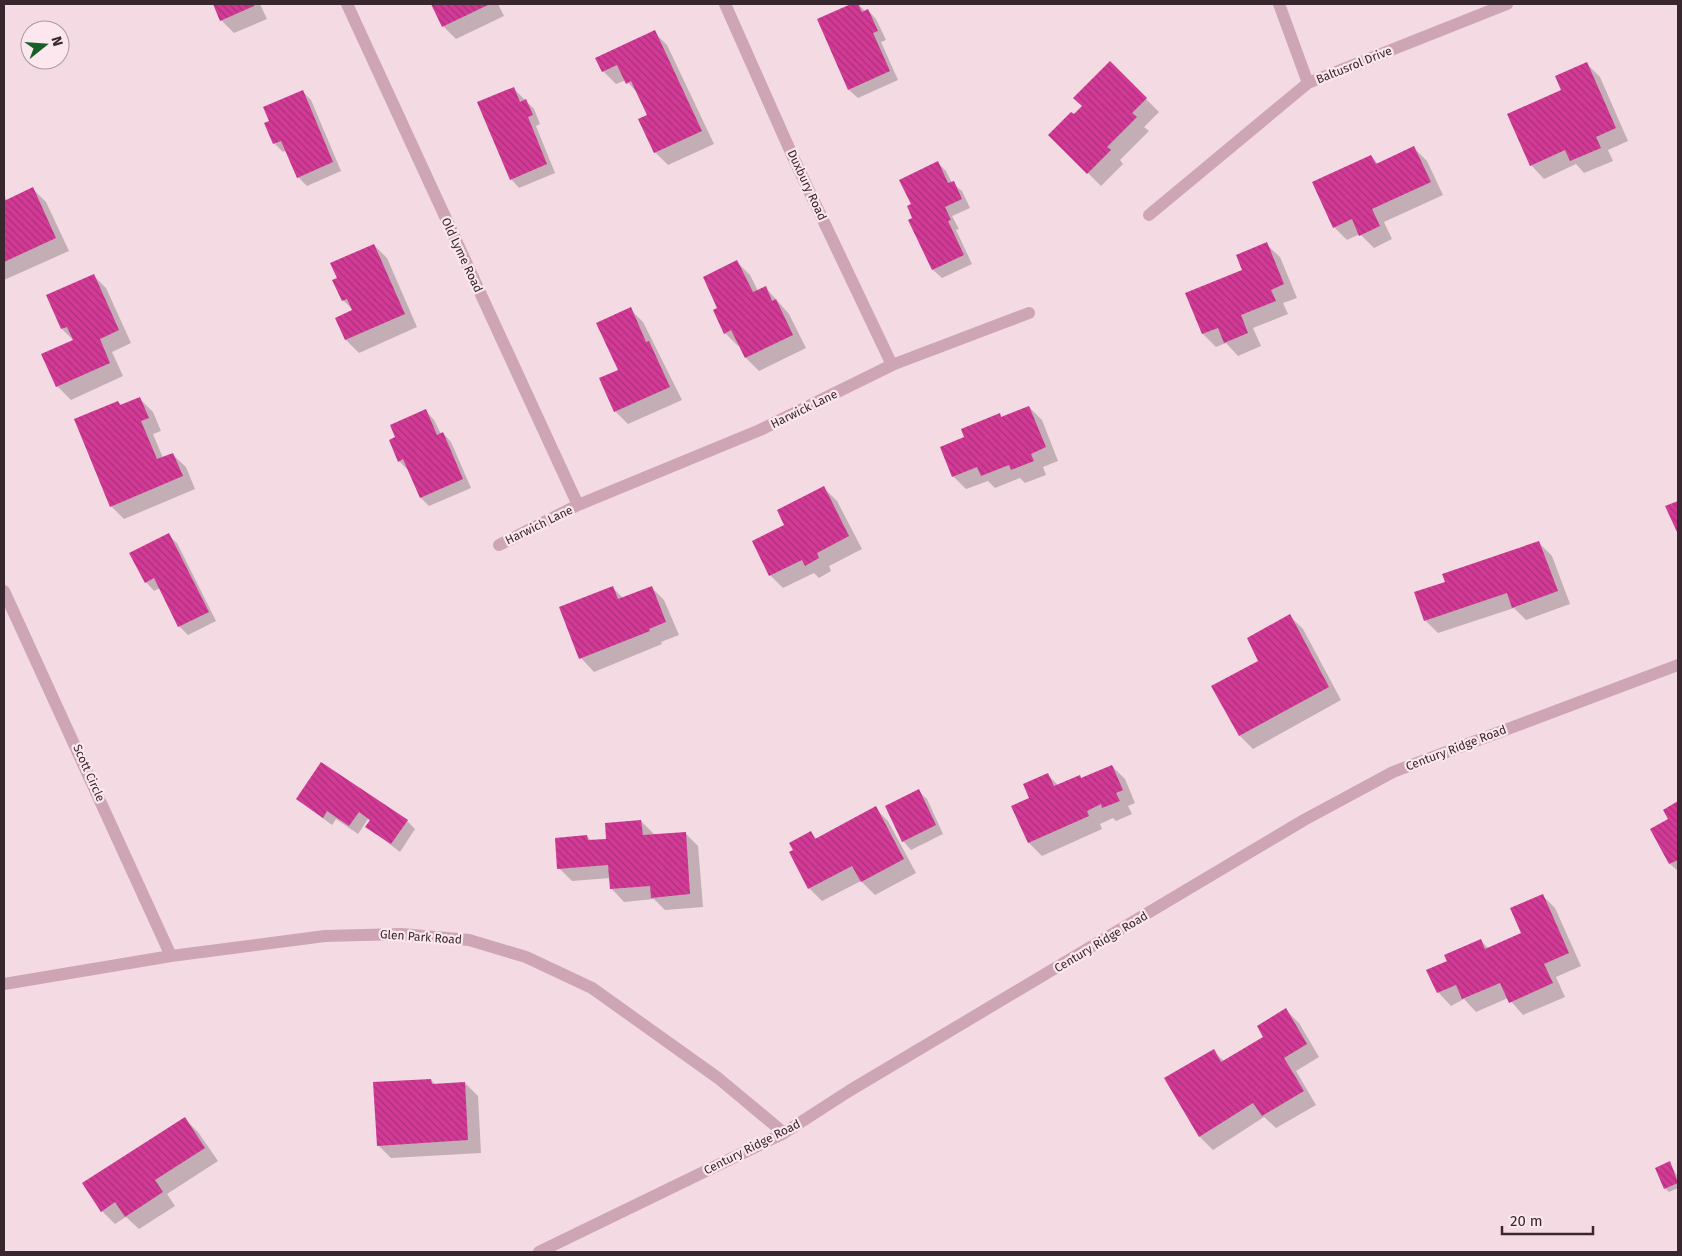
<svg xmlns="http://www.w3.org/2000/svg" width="1682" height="1256" font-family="'Fira Sans',sans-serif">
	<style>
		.shadow { fill: #0003 }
		.building { fill: url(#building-back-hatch) }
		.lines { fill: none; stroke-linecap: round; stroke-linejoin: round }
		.minor { stroke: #cea5b5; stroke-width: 12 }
		.labels { text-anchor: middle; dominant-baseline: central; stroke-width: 4.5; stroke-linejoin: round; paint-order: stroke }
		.street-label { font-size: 12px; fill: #392730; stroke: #fbe7ed }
	</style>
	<defs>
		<pattern id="building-back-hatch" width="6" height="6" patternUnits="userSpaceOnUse" patternTransform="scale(1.25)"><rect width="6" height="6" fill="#d23a96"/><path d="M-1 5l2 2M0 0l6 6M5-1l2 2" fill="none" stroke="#ab317b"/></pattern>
	</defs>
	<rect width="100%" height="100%" fill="#f4dae3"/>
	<path class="shadow" d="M 214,4 L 260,4 L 267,19 L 234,33 L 221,20 Z
		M 433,4 L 498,4 L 504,16 L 456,39 L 443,26 Z
		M 854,4 L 858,4 L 865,11 L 868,10 L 876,19 L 886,40 L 881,42 L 898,80 L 858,98 L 849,90 L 818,20 Z
		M 654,32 L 667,45 L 714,144 L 668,165 L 655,152 L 640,119 L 648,116 L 639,95 L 626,80 L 616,84 L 603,71 Z
		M 1110,63 L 1159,112 L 1144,127 L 1149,131 L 1120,160 L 1123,164 L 1101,186 L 1050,135 L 1084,106 Z
		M 1587,64 L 1600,77 L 1628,141 L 1608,150 L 1613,161 L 1584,173 L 1576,164 L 1544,179 L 1531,165 L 1563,90 Z
		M 514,89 L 534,109 L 540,124 L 536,126 L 555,173 L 519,188 L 511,179 Z
		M 303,92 L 311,100 L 341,171 L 307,186 L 298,177 L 286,150 L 283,152 L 274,143 L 271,122 Z
		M 1414,148 L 1427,161 L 1443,195 L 1384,222 L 1392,239 L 1374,248 L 1360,234 L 1347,240 L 1334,227 L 1371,156 L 1378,164 Z
		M 938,163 L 946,171 L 952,183 L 962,191 L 970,208 L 952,216 L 959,229 L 956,230 L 972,264 L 942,278 L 933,270 L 910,221 L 914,219 L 913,205 Z
		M 33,189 L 46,202 L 69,251 L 4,280 L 4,195 L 7,201 Z
		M 1266,244 L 1280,257 L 1297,298 L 1283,303 L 1288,314 L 1253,328 L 1261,346 L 1238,356 L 1226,343 L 1216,347 L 1203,334 L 1187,294 L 1243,270 Z
		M 374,245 L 387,258 L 417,327 L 359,353 L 346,340 L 354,311 L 343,300 L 339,278 Z
		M 737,262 L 750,275 L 758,291 L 766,288 L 789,314 L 806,348 L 759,371 L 746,358 L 740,345 L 738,346 L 725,333 Z
		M 93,275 L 106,288 L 131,343 L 112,352 L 123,376 L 71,400 L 57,386 L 43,354 L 74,341 L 62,329 Z
		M 630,309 L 643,322 L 682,400 L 628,424 L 615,411 Z
		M 140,399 L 153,412 L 161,431 L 153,434 L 163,458 L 172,454 L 186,467 L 195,489 L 124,519 L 111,506 L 118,402 L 122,406 Z
		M 1029,407 L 1042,420 L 1058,461 L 1043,467 L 1046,475 L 1025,483 L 1020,478 L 995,488 L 988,481 L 966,489 L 953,476 L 966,438 L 999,415 L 1002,418 Z
		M 426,411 L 434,420 L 441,434 L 443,433 L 451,442 L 471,488 L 429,506 L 421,498 L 408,470 L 399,461 L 397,438 Z
		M 824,488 L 837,501 L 862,549 L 829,566 L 831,571 L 819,578 L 814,573 L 783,588 L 770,575 L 786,525 Z
		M 168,535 L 177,543 L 216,621 L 188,635 L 179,626 L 160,588 L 154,591 L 146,582 Z
		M 1539,543 L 1552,556 L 1570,604 L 1526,620 L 1514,608 L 1438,633 L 1425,620 L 1447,583 Z
		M 612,587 L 623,598 L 651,587 L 664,600 L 679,635 L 661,642 L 662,644 L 594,672 L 581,658 L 560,608 Z
		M 1290,616 L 1303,629 L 1341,700 L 1253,749 L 1240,736 L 1259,661 Z
		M 1112,766 L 1125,779 L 1135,803 L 1128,806 L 1132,814 L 1116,821 L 1113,818 L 1100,824 L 1102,829 L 1042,856 L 1029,843 L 1013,807 L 1031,799 L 1047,774 L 1059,786 L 1082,779 Z
		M 918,791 L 927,799 L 943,834 L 911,850 L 903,841 Z
		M 297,799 L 407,821 L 415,829 L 400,852 L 367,827 L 371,821 L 368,819 L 358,834 L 336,819 L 332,825 Z
		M 1678,802 L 1678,871 L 1670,864 L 1652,830 L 1670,820 L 1664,810 Z
		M 875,808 L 888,821 L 916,873 L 875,895 L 861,881 L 822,901 L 809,888 L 790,853 L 811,833 L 817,839 Z
		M 641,821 L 654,834 L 685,833 L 698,846 L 703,907 L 665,910 L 654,899 L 624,902 L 611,888 L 610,878 L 572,881 L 559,868 L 587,836 L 591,841 L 607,840 Z
		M 1542,895 L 1555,908 L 1581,966 L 1556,977 L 1565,997 L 1523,1015 L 1508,998 L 1476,1012 L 1464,999 L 1451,1006 L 1438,992 L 1449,962 L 1481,941 L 1489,949 L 1523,934 Z
		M 1286,1010 L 1299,1023 L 1319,1057 L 1296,1071 L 1316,1105 L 1276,1128 L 1264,1117 L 1213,1150 L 1200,1137 L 1166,1078 L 1213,1051 L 1224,1061 L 1265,1037 Z
		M 431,1080 L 436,1085 L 465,1083 L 478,1096 L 481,1153 L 391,1158 L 378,1145 Z
		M 185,1119 L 198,1132 L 218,1161 L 167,1194 L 175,1206 L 139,1229 L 126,1217 L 115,1224 L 102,1211 Z
		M 1669,1162 L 1678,1177 L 1678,1188 L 1669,1192 L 1665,1188 Z"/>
	<path class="building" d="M 213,4 L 254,4 L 254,6 L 220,21 Z
		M 431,4 L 490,4 L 442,27 Z
		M 851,4 L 858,4 L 862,12 L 868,9 L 878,31 L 873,33 L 890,71 L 848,90 L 817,19 Z
		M 655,30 L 702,131 L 654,153 L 638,119 L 647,115 L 631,81 L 626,84 L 617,65 L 602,72 L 595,58 Z
		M 1110,61 L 1147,98 L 1132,113 L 1137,117 L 1107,147 L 1111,150 L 1087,174 L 1048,135 L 1071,112 L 1074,114 L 1082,106 L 1073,98 Z
		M 1587,62 L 1616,128 L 1596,137 L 1601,148 L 1570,161 L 1565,150 L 1530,166 L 1507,114 L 1561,90 L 1555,76 Z
		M 514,87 L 520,102 L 526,99 L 533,115 L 528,117 L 547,164 L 510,180 L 477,102 Z
		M 303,90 L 333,162 L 297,178 L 281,141 L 273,144 L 264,123 L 269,121 L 263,107 Z
		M 1414,146 L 1431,182 L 1372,209 L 1380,226 L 1359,236 L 1352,219 L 1333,228 L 1312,182 L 1371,155 L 1376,164 Z
		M 938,161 L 948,183 L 954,181 L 962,199 L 945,207 L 951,220 L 948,221 L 964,255 L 932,270 L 908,220 L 912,218 L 907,206 L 911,204 L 899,180 Z
		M 33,187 L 56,238 L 4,262 L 4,201 Z
		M 1267,242 L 1284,284 L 1271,290 L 1276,301 L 1241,315 L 1248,333 L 1224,343 L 1218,328 L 1202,334 L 1185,293 L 1242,270 L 1236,255 Z
		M 374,244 L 405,314 L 345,340 L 335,318 L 352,310 L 347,299 L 342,301 L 332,280 L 337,278 L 330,263 Z
		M 737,260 L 753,292 L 766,286 L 772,301 L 776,299 L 793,335 L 745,358 L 731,330 L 724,334 L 713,310 L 717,308 L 703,277 Z
		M 94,274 L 119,330 L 100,339 L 110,363 L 56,387 L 41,354 L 73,340 L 67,327 L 61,329 L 46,295 Z
		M 631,307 L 646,342 L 649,341 L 670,387 L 614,412 L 599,378 L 618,370 L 596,323 Z
		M 140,397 L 149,418 L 141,421 L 157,459 L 173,453 L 183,476 L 110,507 L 74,419 L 118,401 L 120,405 Z
		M 1029,406 L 1046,447 L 1031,454 L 1034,461 L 1011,470 L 1009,465 L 981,476 L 977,467 L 952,477 L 940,447 L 964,437 L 961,429 L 1000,413 L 1001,417 Z
		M 426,409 L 437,435 L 443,432 L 463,479 L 420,498 L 403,459 L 398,462 L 389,440 L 395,437 L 390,425 Z
		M 824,486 L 849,536 L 817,553 L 819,558 L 805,566 L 802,560 L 769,576 L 752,541 L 784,525 L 777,510 Z
		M 1678,501 L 1678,531 L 1677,532 L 1665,506 Z
		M 169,533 L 209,612 L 178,627 L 154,578 L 145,583 L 129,553 Z
		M 1539,541 L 1558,591 L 1512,608 L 1507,593 L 1424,621 L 1414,592 L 1445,582 L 1442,574 Z
		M 613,586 L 618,599 L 652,586 L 666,622 L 649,629 L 650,631 L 579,659 L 559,607 Z
		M 1290,614 L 1329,687 L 1239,736 L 1211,686 L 1258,661 L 1247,638 Z
		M 321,762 L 408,820 L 391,844 L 365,827 L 370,820 L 359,812 L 349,826 L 327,811 L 323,818 L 296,799 Z
		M 1112,765 L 1123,790 L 1116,793 L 1120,801 L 1102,808 L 1101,804 L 1087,811 L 1089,816 L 1028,843 L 1011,806 L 1029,798 L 1023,784 L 1048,773 L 1054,786 L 1080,775 L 1081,778 Z
		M 919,789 L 936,825 L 902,842 L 885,806 Z
		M 1678,801 L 1678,860 L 1669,864 L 1650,829 L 1668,819 L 1663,810 Z
		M 876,806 L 904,859 L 861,882 L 852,866 L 808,889 L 789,852 L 793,850 L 789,843 L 811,831 L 815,839 Z
		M 641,820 L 643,835 L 686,832 L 690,894 L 651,898 L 650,886 L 610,889 L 608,865 L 557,869 L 555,838 L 587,835 L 588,840 L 606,839 L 605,823 Z
		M 1543,894 L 1569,953 L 1544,964 L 1553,983 L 1509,1003 L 1500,983 L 1462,999 L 1456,985 L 1437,993 L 1426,970 L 1447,961 L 1444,955 L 1481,939 L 1485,949 L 1521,933 L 1510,908 Z
		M 1286,1008 L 1307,1044 L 1284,1058 L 1304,1091 L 1262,1116 L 1253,1103 L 1199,1137 L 1164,1078 L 1214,1049 L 1221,1062 L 1263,1037 L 1257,1026 Z
		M 431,1079 L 432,1084 L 465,1082 L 468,1140 L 377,1146 L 373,1082 Z
		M 185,1117 L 205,1148 L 155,1180 L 163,1192 L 125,1217 L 115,1202 L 101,1212 L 82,1183 Z
		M 1670,1161 L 1678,1183 L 1664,1189 L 1655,1168 Z"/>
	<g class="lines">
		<path class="minor" d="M 347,4 L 578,505
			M 725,4 L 793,157 L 892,365
			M 1279,4 L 1308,83
			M 1149,215 L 1308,83 L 1507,4
			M 499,545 L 578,505 L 760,430 L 892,365 L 1029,313
			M 4,591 L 171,956
			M 4,984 L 171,956 L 325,936 L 401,934 L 469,940 L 526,957 L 592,988 L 718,1078 L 784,1133
			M 539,1252 L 784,1133 L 849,1091 L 1304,820 L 1393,772 L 1678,665"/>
	</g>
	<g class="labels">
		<g class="street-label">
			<text transform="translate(1354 65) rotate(-22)">Baltusrol Drive</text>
			<text transform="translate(807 185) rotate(65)">Duxbury Road</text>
			<text transform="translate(462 255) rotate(65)">Old Lyme Road</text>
			<text transform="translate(804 409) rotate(-26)">Harwick Lane</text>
			<text transform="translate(539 525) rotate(-26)">Harwich Lane</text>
			<text transform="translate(1456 748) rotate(-21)">Century Ridge Road</text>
			<text transform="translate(89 773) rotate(66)">Scott Circle</text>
			<text transform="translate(421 937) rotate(4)">Glen Park Road</text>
			<text transform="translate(1101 942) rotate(-31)">Century Ridge Road</text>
			<text transform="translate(752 1147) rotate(-27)">Century Ridge Road</text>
		</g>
	</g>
	<rect width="1682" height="1256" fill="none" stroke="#392730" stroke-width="10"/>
	<g transform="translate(45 45) rotate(73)"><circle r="24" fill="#fbe7ed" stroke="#ad9aa1"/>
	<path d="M0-4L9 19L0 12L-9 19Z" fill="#185f27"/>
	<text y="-8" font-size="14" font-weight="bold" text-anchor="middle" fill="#392730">N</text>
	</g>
	<path d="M1502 1226v8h91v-8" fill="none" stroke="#392730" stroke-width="2.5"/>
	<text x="1510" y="1226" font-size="15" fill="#392730" stroke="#fbe7ed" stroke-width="4" paint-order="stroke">20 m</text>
</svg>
